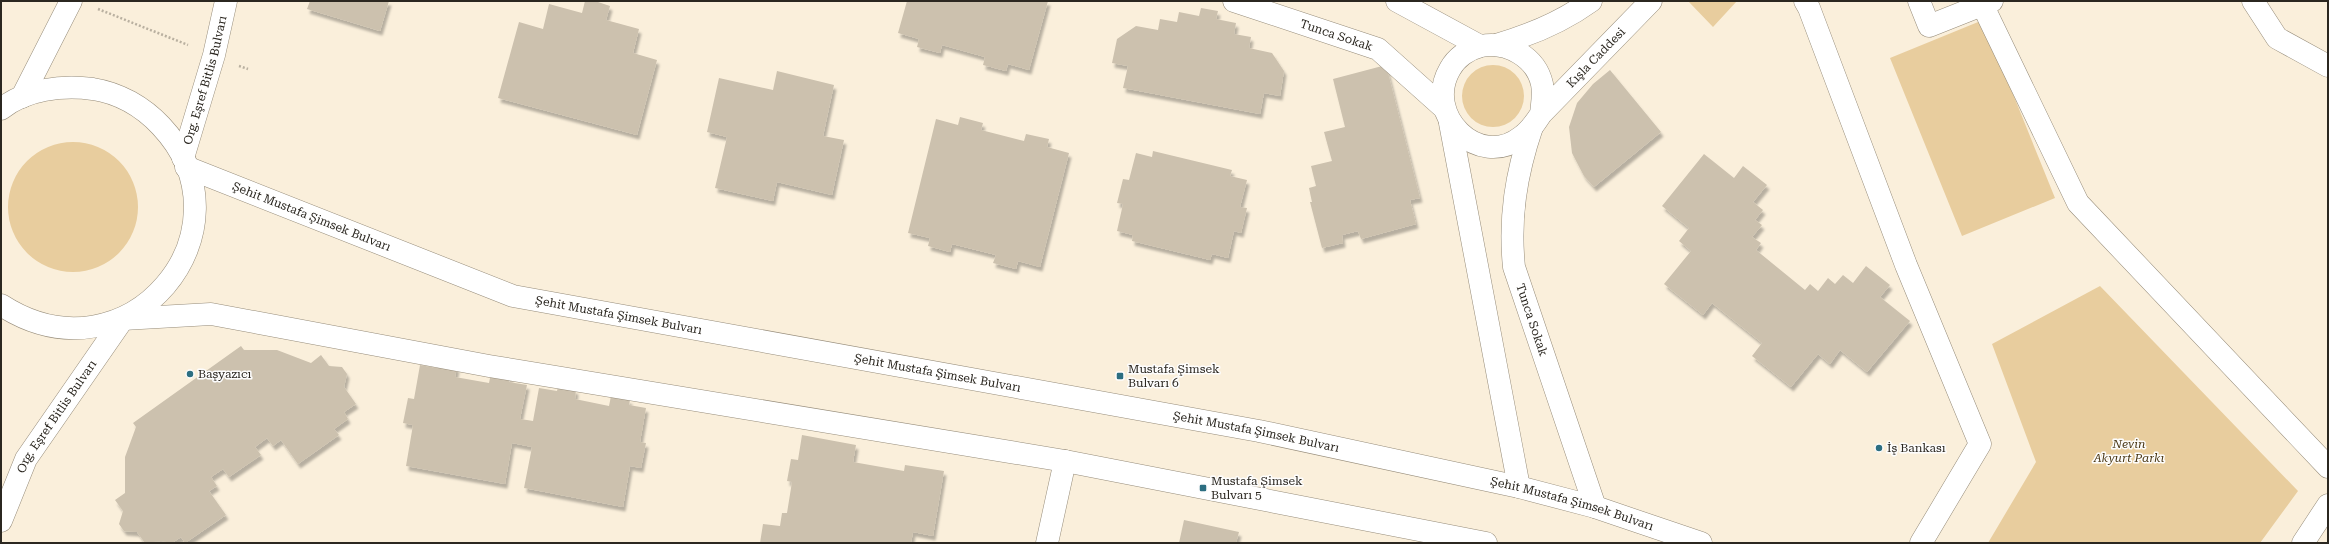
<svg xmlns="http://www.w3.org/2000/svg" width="2329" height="544" font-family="'Roboto Serif',serif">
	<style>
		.green { fill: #e8cd9e }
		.building { fill: #ccc1ae; filter: url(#shadow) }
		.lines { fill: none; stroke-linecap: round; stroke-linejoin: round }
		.minor-casing { stroke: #968c7a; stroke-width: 23 }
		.primary-casing { stroke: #968c7a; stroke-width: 23 }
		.path { stroke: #b9b0a0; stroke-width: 2.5; stroke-dasharray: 2 2; stroke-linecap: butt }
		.minor { stroke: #fff; stroke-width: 22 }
		.primary { stroke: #fff; stroke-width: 22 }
		.poi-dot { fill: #2c6e81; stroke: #fdfdfd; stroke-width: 1.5 }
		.labels { text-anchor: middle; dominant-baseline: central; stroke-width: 3; stroke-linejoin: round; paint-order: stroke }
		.street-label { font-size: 12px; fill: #2b2720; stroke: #fdfdfd }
		.poi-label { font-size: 12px; fill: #2b2720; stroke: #fdfdfd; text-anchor: start }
		.park-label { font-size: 12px; font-style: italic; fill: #4a3714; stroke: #fdfdfd }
	</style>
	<defs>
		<filter id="shadow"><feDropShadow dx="2.5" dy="4.5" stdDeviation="1" flood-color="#0004"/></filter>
	</defs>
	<rect width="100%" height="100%" fill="#faefdb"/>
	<path class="green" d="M 1688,1 L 1737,1 L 1713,27 Z
		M 1983,20 L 2055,198 L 1962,236 L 1890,58 Z
		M1462 96a31 31 0 1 1 62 0a31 31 0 1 1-62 0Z
		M8 207a65 65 0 1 1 130 0a65 65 0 1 1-130 0Z
		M 2100,286 L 2298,491 L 2260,543 L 1988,543 L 2036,462 L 1992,344 Z"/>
	<path class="building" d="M 310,1 L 389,1 L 380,31 L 307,9 Z
		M 585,1 L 595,1 L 610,6 L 606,20 L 639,29 L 633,53 L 657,60 L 637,135 L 498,98 L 519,22 L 543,29 L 549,4 L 582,13 Z
		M 907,1 L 1048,1 L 1029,70 L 1008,64 L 1006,71 L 983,65 L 985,57 L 942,45 L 940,53 L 917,47 L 919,39 L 898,33 Z
		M 1201,8 L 1218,11 L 1216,19 L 1236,23 L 1234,34 L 1251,37 L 1249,48 L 1272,53 L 1284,71 L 1280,96 L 1264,93 L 1260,114 L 1123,88 L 1128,66 L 1112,63 L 1117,39 L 1136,26 L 1158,30 L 1160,19 L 1177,22 L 1179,12 L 1199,16 Z
		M 1386,65 L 1420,198 L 1410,200 L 1416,224 L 1361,239 L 1358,231 L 1342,235 L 1343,243 L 1322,248 L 1310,202 L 1312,202 L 1309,188 L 1316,186 L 1311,166 L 1332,161 L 1324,132 L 1345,127 L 1333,79 Z
		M 1610,70 L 1661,132 L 1594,187 L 1584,176 L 1572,153 L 1569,127 L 1577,103 L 1593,84 Z
		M 777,71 L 834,85 L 823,136 L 844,140 L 832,195 L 777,182 L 773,201 L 715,188 L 727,137 L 707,132 L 719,78 L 773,90 Z
		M 960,117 L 983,123 L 981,130 L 1024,141 L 1026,134 L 1049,139 L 1047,147 L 1069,153 L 1040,267 L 1018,261 L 1016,269 L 993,263 L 996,255 L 952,244 L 950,252 L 928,246 L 930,238 L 908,233 L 936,119 L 958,125 Z
		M 1153,151 L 1232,170 L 1230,176 L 1247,180 L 1240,207 L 1247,208 L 1241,233 L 1234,231 L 1228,258 L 1212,254 L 1210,260 L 1132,241 L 1133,235 L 1117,231 L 1123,204 L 1117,203 L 1123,179 L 1129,180 L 1136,153 L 1152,157 Z
		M 1704,154 L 1734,178 L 1743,166 L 1767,185 L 1753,202 L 1763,210 L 1755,220 L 1762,225 L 1752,237 L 1761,243 L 1756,250 L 1805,290 L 1810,284 L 1818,291 L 1828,278 L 1835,284 L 1843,275 L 1853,283 L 1866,266 L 1890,285 L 1880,297 L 1910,321 L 1867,372 L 1840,350 L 1830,364 L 1818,354 L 1791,387 L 1752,356 L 1762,343 L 1712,303 L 1703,315 L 1664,284 L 1691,251 L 1679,241 L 1689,228 L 1662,206 Z
		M 241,346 L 244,350 L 277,350 L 311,363 L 321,355 L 329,366 L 342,367 L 347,374 L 344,387 L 356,404 L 344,412 L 348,419 L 334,429 L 339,435 L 298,464 L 281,440 L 273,446 L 267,438 L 255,447 L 261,455 L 229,477 L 223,469 L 211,477 L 217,486 L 209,491 L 226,515 L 185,543 L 181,537 L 172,543 L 161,541 L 145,543 L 137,532 L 124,531 L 119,524 L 123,511 L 115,500 L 125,493 L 125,457 L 136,427 L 133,423 Z
		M 438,364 L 457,367 L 455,377 L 489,383 L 491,373 L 511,377 L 509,382 L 527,385 L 520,419 L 527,420 L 533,421 L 539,388 L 557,391 L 558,386 L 576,390 L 575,399 L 609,406 L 611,396 L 630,400 L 629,405 L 646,408 L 640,442 L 646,443 L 641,468 L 630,466 L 623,507 L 524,488 L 532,447 L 512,443 L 505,484 L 406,466 L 413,425 L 403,423 L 408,398 L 414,399 L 420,365 L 437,368 Z
		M 802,435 L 856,445 L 853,462 L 904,471 L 905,465 L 944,471 L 933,536 L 913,532 L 911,543 L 760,543 L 763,524 L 780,526 L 782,513 L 787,513 L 792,482 L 787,481 L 791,459 L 798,460 Z
		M 1184,520 L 1239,532 L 1236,543 L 1179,543 Z"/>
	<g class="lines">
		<g class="minor-casing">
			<g id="minor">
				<path id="s1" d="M 1234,1 L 1378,49 L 1444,108"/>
				<path d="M 1397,1 L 1480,46"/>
				<path d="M 1805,1 L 1809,8 L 1906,265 L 1980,444 L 1921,543"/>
				<path d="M 1919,1 L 1929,26 L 1992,1"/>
				<path d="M 2253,1 L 2277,38 L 2328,66"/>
				<path d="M 1983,6 L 2078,203 L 2328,467"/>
				<path d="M 1496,45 C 1531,35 1562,22 1591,1"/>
				<path id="s2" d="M 1541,114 C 1542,104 1544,94 1542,84 C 1536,57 1507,41 1481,46 C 1468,49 1456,58 1450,69 C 1423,115 1479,170 1521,137 C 1530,131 1535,123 1541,114 L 1651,1"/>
				<path d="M 1450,123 L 1519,487"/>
				<path id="s3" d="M 1532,127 C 1516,174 1509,218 1514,267 L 1595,507"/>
				<path d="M 1047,543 L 1065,461"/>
				<path d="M 2303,543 L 2328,505"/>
			</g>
		</g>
		<g class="primary-casing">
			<g id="primary">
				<path d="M 22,97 L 71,1"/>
				<path d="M 1,109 C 26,89 62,85 93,89 C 119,93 143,107 161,126 C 258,229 129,388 1,305"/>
				<path id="s4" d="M 183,158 L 214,55 L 226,1"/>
				<path id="s5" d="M 186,167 L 513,296 L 1259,431 L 1519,487 L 1595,507 L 1701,543"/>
				<path d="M 123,319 L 211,314 L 489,366 L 1065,461 L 1486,543"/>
				<path id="s6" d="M 1,521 L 26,459 L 123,319"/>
			</g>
		</g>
		<path class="path" d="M 98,9 L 188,45
			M 239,66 L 248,69"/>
		<use href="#minor" class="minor"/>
		<use href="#primary" class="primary"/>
	</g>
	<g class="poi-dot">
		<circle cx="190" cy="374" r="4"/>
		<rect x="1116" y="372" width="8" height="8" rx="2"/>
		<circle cx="1879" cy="448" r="4"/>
		<rect x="1199" y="484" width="8" height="8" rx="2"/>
	</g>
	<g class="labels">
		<g class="street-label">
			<text stroke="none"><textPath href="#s1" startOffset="108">Tunca Sokak</textPath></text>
			<text stroke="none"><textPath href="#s2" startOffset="395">Kışla Caddesi</textPath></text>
			<text stroke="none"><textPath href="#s4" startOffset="81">Org. Eşref Bitlis Bulvarı</textPath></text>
			<text stroke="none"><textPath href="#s5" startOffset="135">Şehit Mustafa Şimsek Bulvarı</textPath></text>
			<text stroke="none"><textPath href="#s5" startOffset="459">Şehit Mustafa Şimsek Bulvarı</textPath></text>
			<text stroke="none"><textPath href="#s3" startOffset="198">Tunca Sokak</textPath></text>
			<text stroke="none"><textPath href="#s5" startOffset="783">Şehit Mustafa Şimsek Bulvarı</textPath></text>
			<text stroke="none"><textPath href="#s6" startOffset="119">Org. Eşref Bitlis Bulvarı</textPath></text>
			<text stroke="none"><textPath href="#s5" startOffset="1107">Şehit Mustafa Şimsek Bulvarı</textPath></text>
			<text stroke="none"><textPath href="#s5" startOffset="1431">Şehit Mustafa Şimsek Bulvarı</textPath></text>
		</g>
		<g class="poi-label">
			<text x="1128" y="369">Mustafa Şimsek<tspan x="1128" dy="14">Bulvarı 6</tspan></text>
			<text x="198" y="374">Başyazıcı</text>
			<text x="1887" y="448">İş Bankası</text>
			<text x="1211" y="481">Mustafa Şimsek<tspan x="1211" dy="14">Bulvarı 5</tspan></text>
		</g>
		<g class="park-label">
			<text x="2129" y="444">Nevin<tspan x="2129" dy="14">Akyurt Parkı</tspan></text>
		</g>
	</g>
	<rect width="2329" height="544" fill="none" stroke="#2b2720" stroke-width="4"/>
</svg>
